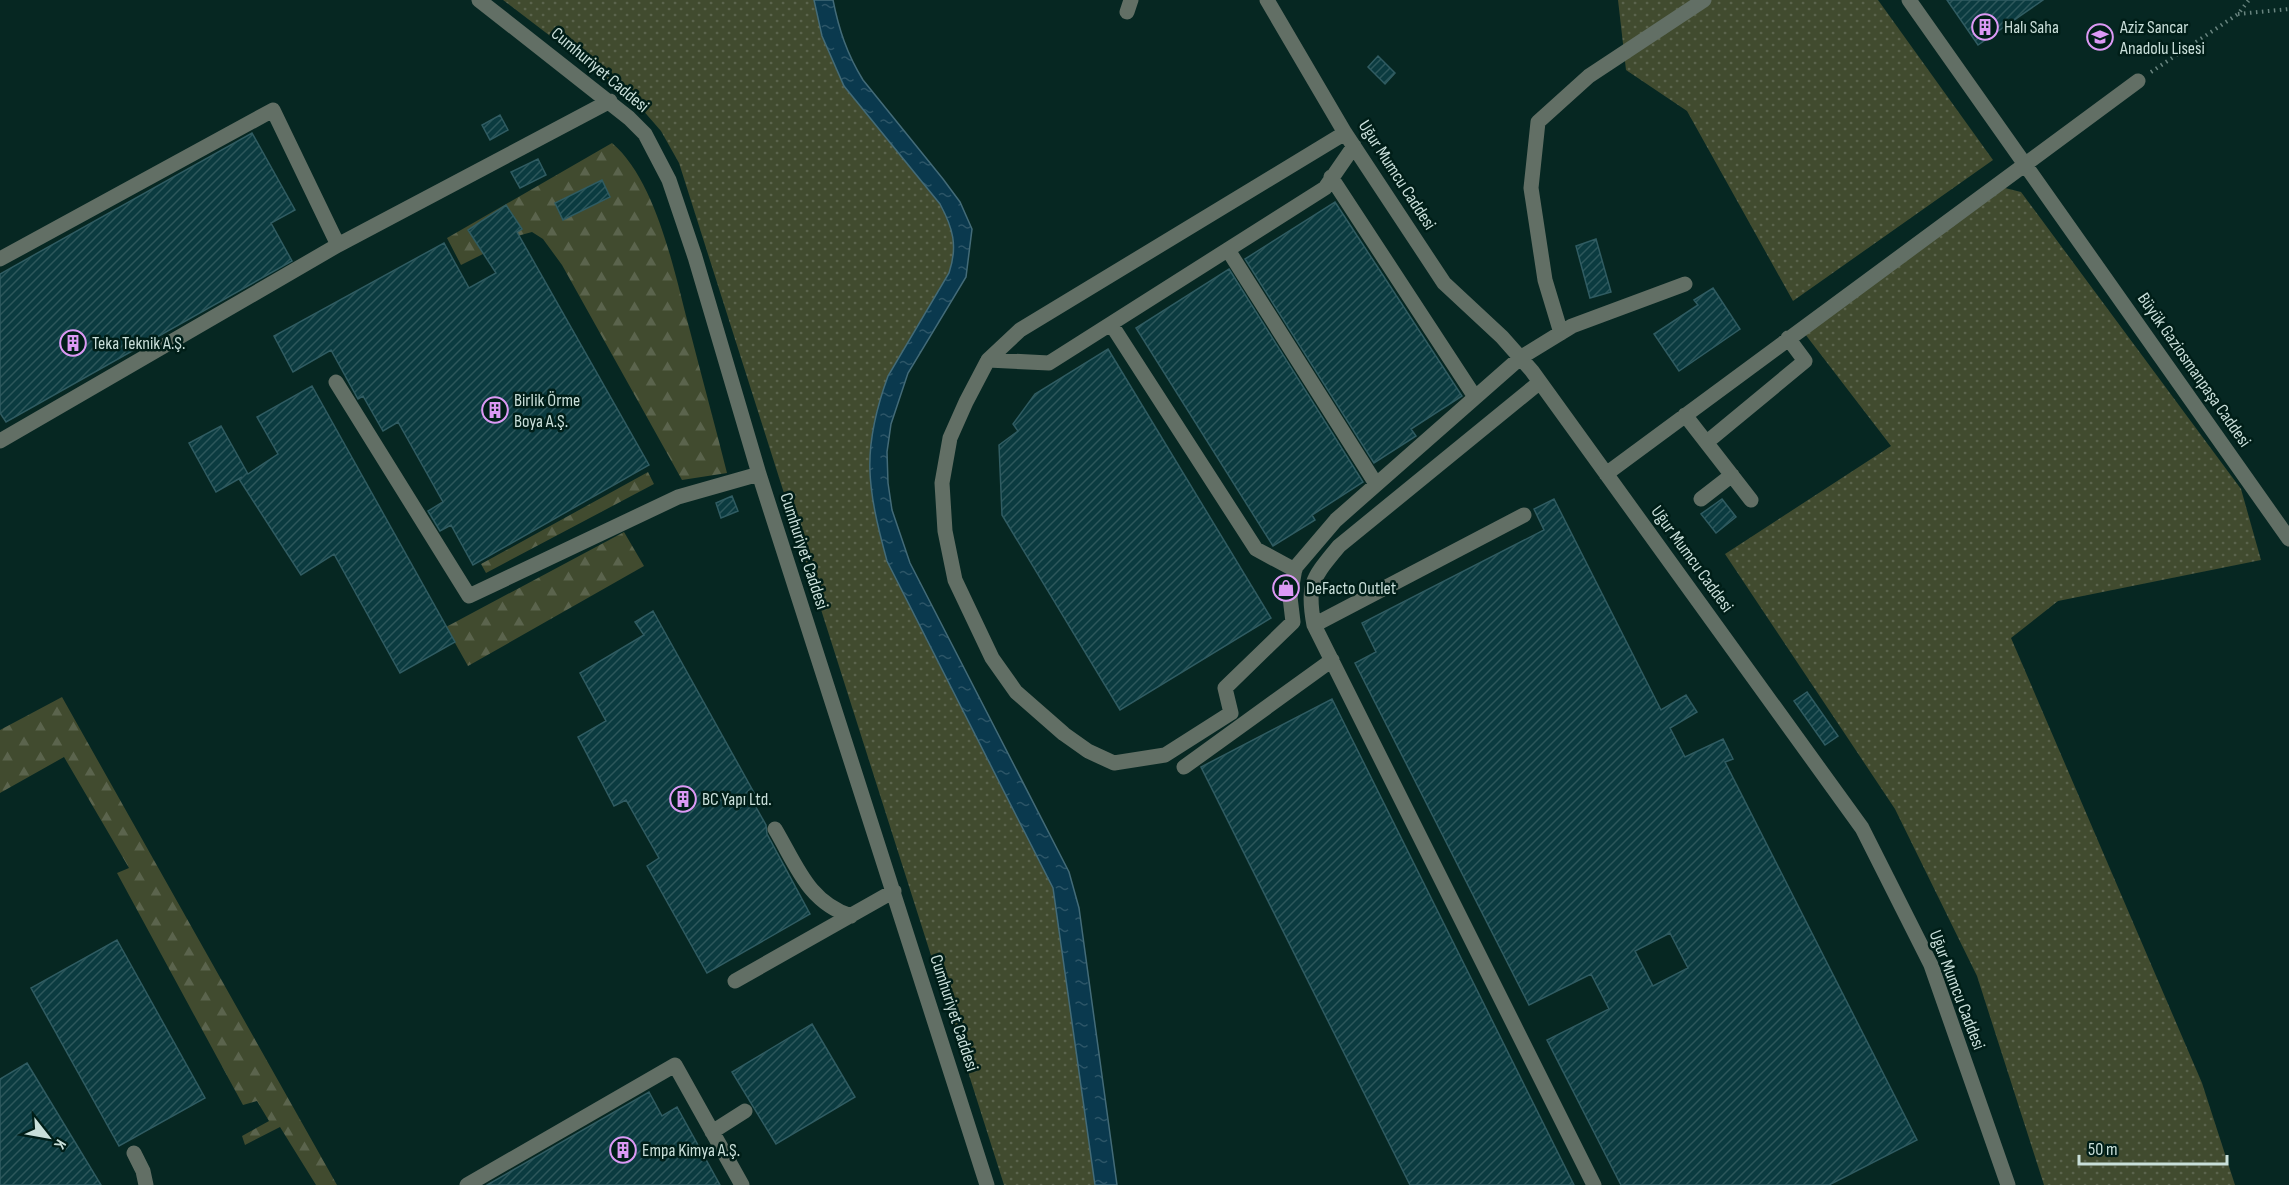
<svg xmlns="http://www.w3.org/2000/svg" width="2289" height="1185" font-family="'Sofia Sans Condensed',sans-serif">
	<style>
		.grass { fill: url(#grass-dots) }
		.forest { fill: url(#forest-firs) }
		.water { fill: url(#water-ripples); stroke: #436b78; stroke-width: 1.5 }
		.building { fill: url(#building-hatch); stroke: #305c62; stroke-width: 1.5; fill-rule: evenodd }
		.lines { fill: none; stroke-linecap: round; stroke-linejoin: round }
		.path { stroke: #68847f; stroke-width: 4; stroke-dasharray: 1.5 4.5; stroke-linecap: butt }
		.minor { stroke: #626f65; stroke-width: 15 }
		.labels { text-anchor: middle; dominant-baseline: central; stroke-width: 5; stroke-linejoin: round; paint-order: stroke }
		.poi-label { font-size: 18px; fill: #c9dfda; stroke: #001e18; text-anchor: start }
		.street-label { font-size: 18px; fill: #c9dfda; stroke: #001e18 }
	</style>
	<defs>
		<pattern id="grass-dots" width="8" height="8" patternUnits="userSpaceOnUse" patternTransform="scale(1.5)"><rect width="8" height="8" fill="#414b2f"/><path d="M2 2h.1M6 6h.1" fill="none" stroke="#5b644d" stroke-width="1.8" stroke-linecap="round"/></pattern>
		<pattern id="forest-firs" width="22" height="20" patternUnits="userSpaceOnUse" patternTransform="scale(1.5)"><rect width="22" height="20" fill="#414b2f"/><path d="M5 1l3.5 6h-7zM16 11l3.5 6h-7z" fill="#5b644d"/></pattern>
		<pattern id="water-ripples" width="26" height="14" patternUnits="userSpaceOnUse" patternTransform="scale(1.5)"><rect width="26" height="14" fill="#0a394e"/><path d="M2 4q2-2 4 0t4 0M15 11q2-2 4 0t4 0" fill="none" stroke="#2c5567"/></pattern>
		<pattern id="building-hatch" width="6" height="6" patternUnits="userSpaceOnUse" patternTransform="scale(1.5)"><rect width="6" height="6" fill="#0b3b40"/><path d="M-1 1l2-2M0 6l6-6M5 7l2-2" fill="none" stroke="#2d575b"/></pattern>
	</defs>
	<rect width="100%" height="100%" fill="#062722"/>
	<path class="grass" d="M 503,0 L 814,0 L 822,36 L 844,86 L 940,204 C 953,228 958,246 949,273 L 888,376 C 861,450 867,487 887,561 L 1053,888 L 1095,1185 L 1004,1185 L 679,163 L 661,131 L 634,100 Z
		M 1618,0 L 1878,0 L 1993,160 L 1793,301 L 1687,111 L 1626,70 Z
		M 2005,188 L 2021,192 L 2241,489 L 2261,560 L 2058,601 L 2011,638 L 2202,1083 L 2235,1185 L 2044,1185 L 1977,976 L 1895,809 L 1725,554 L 1891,446 L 1805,334 Z"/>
	<path class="forest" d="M 612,143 C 657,181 675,275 690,331 C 702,378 715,425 727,473 L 682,480 L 562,265 L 543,239 L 532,232 L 521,235 L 461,265 L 447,238 Z
		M 648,472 L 654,484 L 486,573 L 481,564 Z
		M 624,532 L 644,566 L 468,666 L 446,627 Z
		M 62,697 L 337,1185 L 316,1185 L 280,1127 L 245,1145 L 242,1136 L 269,1121 L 257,1101 L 243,1105 L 117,873 L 129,868 L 64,757 L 0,793 L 0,730 Z"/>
	<path class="water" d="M 814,0 L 833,0 C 839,30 847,54 863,80 L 943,179 L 960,202 L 972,229 L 966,277 L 908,373 L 891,424 L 887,452 L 888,483 L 892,510 L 910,563 L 1069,872 L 1079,908 L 1117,1185 L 1095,1185 L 1053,888 L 887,561 C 867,487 861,450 888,376 L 949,273 C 958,246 953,228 940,204 L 844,86 L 822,36 Z"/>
	<path class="building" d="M 1947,0 L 2043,0 L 1978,45 Z
		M 1378,56 L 1395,73 L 1385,84 L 1368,67 Z
		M 500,115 L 508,130 L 490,140 L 482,125 Z
		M 252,133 L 295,210 L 271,223 L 292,261 L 6,422 L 0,413 L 0,274 Z
		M 538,159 L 546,175 L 520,188 L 511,172 Z
		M 602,180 L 610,197 L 563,220 L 555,203 Z
		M 1335,202 L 1462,396 L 1411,429 L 1416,436 L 1374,463 L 1245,259 Z
		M 506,205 L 522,229 L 517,232 L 649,465 L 473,565 L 451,525 L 440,531 L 428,511 L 443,502 L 398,422 L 383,431 L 363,396 L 358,399 L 331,350 L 293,372 L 274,336 L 444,243 L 469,288 L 496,273 L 468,230 Z
		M 1596,239 L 1611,292 L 1590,298 L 1576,246 Z
		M 1229,269 L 1363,482 L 1312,515 L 1315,520 L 1273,546 L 1136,328 Z
		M 1713,288 L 1740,329 L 1679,371 L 1654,334 L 1698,305 L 1694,300 Z
		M 1108,349 L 1271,618 L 1120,710 L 1002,515 L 999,445 L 1018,431 L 1013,424 L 1035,394 Z
		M 312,386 L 455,642 L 400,673 L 334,554 L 301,575 L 239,479 L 242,477 L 216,492 L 189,443 L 221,426 L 248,474 L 278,454 L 257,417 Z
		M 732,496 L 738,511 L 721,518 L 716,503 Z
		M 1554,499 L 1661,710 L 1686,695 L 1697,712 L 1670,728 L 1685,757 L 1723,739 L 1733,759 L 1725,762 L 1917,1140 L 1829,1185 L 1621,1185 L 1547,1040 L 1609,1009 L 1591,974 L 1529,1005 L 1355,663 L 1376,652 L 1362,623 L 1544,530 L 1534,509 ZM 1670,933 L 1688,968 L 1653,986 L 1635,951 Z
		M 1722,499 L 1736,517 L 1716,533 L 1701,514 Z
		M 653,611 L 757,798 L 752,800 L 766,825 L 767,834 L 810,914 L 707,973 L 647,866 L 659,858 L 626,800 L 614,806 L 578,737 L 606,721 L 580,673 L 644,635 L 635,622 Z
		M 1807,692 L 1838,736 L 1825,745 L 1794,701 Z
		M 1332,699 L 1574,1185 L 1410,1185 L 1201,767 Z
		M 117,940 L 205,1098 L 119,1146 L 31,988 Z
		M 812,1024 L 855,1097 L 776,1144 L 732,1072 Z
		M 27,1063 L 101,1185 L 0,1185 L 0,1079 Z
		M 649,1092 L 662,1116 L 677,1107 L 720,1185 L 487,1185 Z"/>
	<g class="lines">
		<path class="path" d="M 2238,14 L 2289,9
			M 2151,72 L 2238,14 L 2249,0"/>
		<path class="minor" d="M 479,0 L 629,118 L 645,134 L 669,180 L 695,257 L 759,474 L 987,1185
			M 1267,0 L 1345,133 L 1444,283 L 1502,337 L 1532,371 L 1862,828 L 1931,965 L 2008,1185
			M 1909,0 L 2289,539
			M 1127,12 L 1131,0
			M 1345,133 L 1020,330 L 988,360 L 966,402 L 950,438 L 942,483 L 945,531 L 955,580 L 992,658 L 1016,692 L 1064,734 L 1088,751 L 1114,763 L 1165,755 L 1231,713 L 1225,688 L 1293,622 L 1290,597 L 1295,568 L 1336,520 L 1520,358 L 1572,326 L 1685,284
			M 1331,177 L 1475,397
			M 1228,250 L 1376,484
			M 0,259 L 273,110 L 338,245
			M 1111,324 L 1256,549 L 1295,570
			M 1561,333 L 1545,280 L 1531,188 L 1538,122 L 1589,76 L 1704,0
			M 988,360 L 1049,363 L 1325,188 L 1354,146
			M 336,382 L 469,596 L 678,497 L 759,474
			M 1540,382 L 1339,546 C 1313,578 1306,583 1314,625 L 1594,1185
			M 1685,415 L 1751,500
			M 0,441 L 338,245 L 610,101
			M 1707,442 L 1805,361 L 1788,338
			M 1606,474 L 2138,81
			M 1701,499 L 1732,475
			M 1314,625 L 1524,515
			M 1184,767 L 1332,660
			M 775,829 C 797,866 808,902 851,916
			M 735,981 L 894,891
			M 712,1132 L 745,1111
			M 134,1153 L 143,1171 L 146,1185
			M 467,1185 L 675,1065 L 742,1185"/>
	</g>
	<defs>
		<g id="building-ring" transform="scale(1.35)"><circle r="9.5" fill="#001e18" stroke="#dc99f5" stroke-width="1.5"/><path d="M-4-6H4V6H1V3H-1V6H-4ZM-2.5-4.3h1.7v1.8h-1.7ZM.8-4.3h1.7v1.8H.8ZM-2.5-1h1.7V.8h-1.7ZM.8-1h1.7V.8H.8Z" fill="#dc99f5"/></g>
		<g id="school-ring" transform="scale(1.35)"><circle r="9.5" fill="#001e18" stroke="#dc99f5" stroke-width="1.5"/><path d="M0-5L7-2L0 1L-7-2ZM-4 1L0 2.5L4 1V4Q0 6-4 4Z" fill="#dc99f5"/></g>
		<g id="shop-ring" transform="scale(1.35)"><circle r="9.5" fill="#001e18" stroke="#dc99f5" stroke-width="1.5"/><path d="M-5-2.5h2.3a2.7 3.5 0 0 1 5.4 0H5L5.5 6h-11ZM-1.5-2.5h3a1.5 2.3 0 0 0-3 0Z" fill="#dc99f5"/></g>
	</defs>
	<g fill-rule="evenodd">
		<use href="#building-ring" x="1985" y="27"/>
		<use href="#school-ring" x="2100" y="37"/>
		<use href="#building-ring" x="73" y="343"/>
		<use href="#building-ring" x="495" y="410"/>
		<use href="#shop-ring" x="1286" y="588"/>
		<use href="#building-ring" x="683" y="799"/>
		<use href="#building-ring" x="623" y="1150"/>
	</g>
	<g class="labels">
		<g class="poi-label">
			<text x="2004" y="27">Halı Saha</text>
			<text x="2120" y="27">Aziz Sancar<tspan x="2120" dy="21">Anadolu Lisesi</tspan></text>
			<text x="92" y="343">Teka Teknik A.Ş.</text>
			<text x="514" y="400">Birlik Örme<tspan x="514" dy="21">Boya A.Ş.</tspan></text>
			<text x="1306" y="588">DeFacto Outlet</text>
			<text x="702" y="799">BC Yapı Ltd.</text>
			<text x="642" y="1150">Empa Kimya A.Ş.</text>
		</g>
		<g class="street-label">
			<text transform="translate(600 70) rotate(40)">Cumhuriyet Caddesi</text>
			<text transform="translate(1397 175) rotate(57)">Uğur Mumcu Caddesi</text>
			<text transform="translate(2194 370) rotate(55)">Büyük Gaziosmanpaşa Caddesi</text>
			<text transform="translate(804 551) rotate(72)">Cumhuriyet Caddesi</text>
			<text transform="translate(1692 559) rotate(54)">Uğur Mumcu Caddesi</text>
			<text transform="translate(1957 990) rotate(69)">Uğur Mumcu Caddesi</text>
			<text transform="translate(954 1013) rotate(72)">Cumhuriyet Caddesi</text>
		</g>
	</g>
	<g transform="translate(48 1137) rotate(121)" stroke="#001e18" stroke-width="4.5" paint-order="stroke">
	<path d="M0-4.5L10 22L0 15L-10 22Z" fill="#c9dfda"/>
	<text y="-9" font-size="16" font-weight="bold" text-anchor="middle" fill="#c9dfda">K</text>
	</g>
	<path d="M2079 1155v9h148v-9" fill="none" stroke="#c9dfda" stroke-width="3"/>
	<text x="2088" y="1155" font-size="18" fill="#c9dfda" stroke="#001e18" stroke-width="4.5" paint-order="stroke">50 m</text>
</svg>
